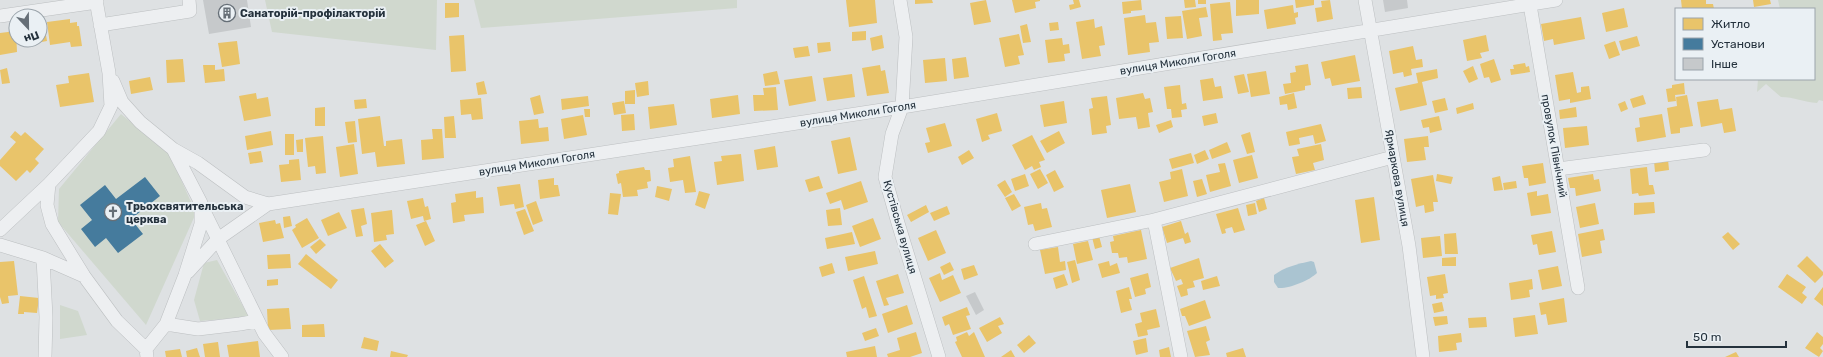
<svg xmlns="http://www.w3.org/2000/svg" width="1823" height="357" font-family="Rubik,sans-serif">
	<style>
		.green { fill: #d0d8ce }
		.water { fill: #aac4d1 }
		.homes { fill: #e9c46a }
		.public { fill: #457b9d }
		.building { fill: #c6c9cb }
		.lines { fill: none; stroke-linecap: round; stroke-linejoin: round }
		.minor-casing { stroke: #bcbfc1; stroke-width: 14 }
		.minor { stroke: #edeff1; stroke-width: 13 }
		.labels { text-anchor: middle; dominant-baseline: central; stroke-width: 4; stroke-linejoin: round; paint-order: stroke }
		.poi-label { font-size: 11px; font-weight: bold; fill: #25323d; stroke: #eaf0f4; text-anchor: start }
		.street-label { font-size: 11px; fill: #25323d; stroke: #eaf0f4 }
	</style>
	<rect width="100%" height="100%" fill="#dee1e3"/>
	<path class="green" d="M 265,0 L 437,0 L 436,50 L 272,32 Z
		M 474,0 L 737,0 L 737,8 L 481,28 Z
		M 1778,0 L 1823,0 L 1823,101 L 1819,100 L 1817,103 C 1804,102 1794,97 1781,97 L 1766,84 L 1757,92 L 1758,79 L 1814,79 L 1814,9 L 1780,9 Z
		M 121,114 L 169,153 L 196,213 L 146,325 L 58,222 L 59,189 Z
		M 217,260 L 249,317 L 200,321 L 194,300 L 204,263 Z
		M 60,305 L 78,311 L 87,335 L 60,339 Z"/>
	<path class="water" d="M 1311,261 L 1314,262 L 1317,273 C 1310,280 1289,289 1278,288 L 1274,282 L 1274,275 C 1285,267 1297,264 1311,261 Z"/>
	<path class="homes" d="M 846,0 L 875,0 L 877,23 L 849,27 Z
		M 915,0 L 932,0 L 933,3 L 915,4 Z
		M 986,0 L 991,22 L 974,25 L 970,3 Z
		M 1012,0 L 1040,0 L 1040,1 L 1035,2 L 1036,8 L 1015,13 Z
		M 1073,0 L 1079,0 L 1081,7 L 1070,10 L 1069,5 L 1074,4 Z
		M 1141,0 L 1142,10 L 1131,11 L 1131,13 L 1123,14 L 1122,2 Z
		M 1184,0 L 1195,0 L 1196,7 L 1185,8 Z
		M 1198,0 L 1206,0 L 1206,4 L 1198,4 Z
		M 1236,0 L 1259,0 L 1259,14 L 1236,16 Z
		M 1295,0 L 1314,0 L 1314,5 L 1296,8 Z
		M 1330,0 L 1333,19 L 1317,22 L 1315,8 L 1322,7 L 1321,1 Z
		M 1681,0 L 1706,0 L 1706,4 L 1713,4 L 1714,9 L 1682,9 Z
		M 1753,0 L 1770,0 L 1771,4 L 1754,7 Z
		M 1230,2 L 1233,33 L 1221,34 L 1222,40 L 1213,41 L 1210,4 Z
		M 445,3 L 459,3 L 459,17 L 445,18 Z
		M 1293,5 L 1294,13 L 1298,12 L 1298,17 L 1295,18 L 1296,24 L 1267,29 L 1264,10 Z
		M 1206,7 L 1208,17 L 1199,18 L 1202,36 L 1187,39 L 1182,11 Z
		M 1624,8 L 1628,27 L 1606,32 L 1602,13 Z
		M 1145,15 L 1146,23 L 1156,22 L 1159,42 L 1149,43 L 1150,52 L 1128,55 L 1124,18 Z
		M 1181,16 L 1183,38 L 1167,39 L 1165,17 Z
		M 1581,17 L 1585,39 L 1554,45 L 1553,39 L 1544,41 L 1541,24 Z
		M 70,19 L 70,23 L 77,22 L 77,26 L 79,26 L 82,46 L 71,47 L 70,42 L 50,45 L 47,22 Z
		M 1094,19 L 1095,28 L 1102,26 L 1105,45 L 1099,46 L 1101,56 L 1082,59 L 1076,22 Z
		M 1058,22 L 1059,30 L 1050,31 L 1049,23 Z
		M 44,23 L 47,41 L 36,43 L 36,40 L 40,40 L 40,24 Z
		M 1027,24 L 1031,42 L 1023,43 L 1020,26 Z
		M 16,31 L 17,52 L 0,55 L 0,33 Z
		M 866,31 L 866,40 L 852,41 L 852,32 Z
		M 1019,34 L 1024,55 L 1018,56 L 1020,64 L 1005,67 L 999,38 Z
		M 464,35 L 466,71 L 451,72 L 449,36 Z
		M 882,35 L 884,48 L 872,51 L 870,38 Z
		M 1486,35 L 1489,51 L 1480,53 L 1482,58 L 1467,61 L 1463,40 Z
		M 1637,36 L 1640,46 L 1622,51 L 1619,41 Z
		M 1062,38 L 1063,45 L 1069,44 L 1070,53 L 1064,54 L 1065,61 L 1048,63 L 1045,40 Z
		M 237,41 L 240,64 L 222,67 L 218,43 Z
		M 1615,41 L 1620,55 L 1609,59 L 1604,45 Z
		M 830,42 L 831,51 L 818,53 L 817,43 Z
		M 808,46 L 810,56 L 795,58 L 793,48 Z
		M 1413,46 L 1416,60 L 1422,59 L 1423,67 L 1411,69 L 1412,75 L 1404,77 L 1403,72 L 1393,74 L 1389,51 Z
		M 1355,55 L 1360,81 L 1332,86 L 1330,78 L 1325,79 L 1321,62 Z
		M 966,57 L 969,77 L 954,79 L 952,59 Z
		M 945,58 L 947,81 L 925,83 L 923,60 Z
		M 183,59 L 185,82 L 167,83 L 166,60 Z
		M 1494,59 L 1501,80 L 1491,83 L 1489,77 L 1484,78 L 1480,64 Z
		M 1525,63 L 1526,67 L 1529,66 L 1530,72 L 1511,75 L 1510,69 L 1514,69 L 1513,65 Z
		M 1308,64 L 1311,85 L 1305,86 L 1305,90 L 1285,94 L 1283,84 L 1291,83 L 1290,73 L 1296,72 L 1295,66 Z
		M 203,65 L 215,65 L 215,70 L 224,69 L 225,81 L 205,83 Z
		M 880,65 L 881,71 L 885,70 L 889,93 L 867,96 L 862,68 Z
		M 1473,66 L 1478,79 L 1469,83 L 1463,71 Z
		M 7,68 L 10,83 L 2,84 L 0,70 Z
		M 1437,69 L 1438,78 L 1422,82 L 1427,105 L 1400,111 L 1395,88 L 1418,83 L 1416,73 Z
		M 777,71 L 780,84 L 765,86 L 763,74 Z
		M 1266,71 L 1270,94 L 1251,97 L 1247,74 Z
		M 1573,72 L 1577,93 L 1581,92 L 1581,87 L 1589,86 L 1591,99 L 1570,103 L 1570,99 L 1559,101 L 1555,75 Z
		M 89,73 L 94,102 L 60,107 L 56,85 L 69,83 L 68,76 Z
		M 852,74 L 855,97 L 827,101 L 823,78 Z
		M 1244,74 L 1249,92 L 1238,94 L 1234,76 Z
		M 812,76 L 816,101 L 789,106 L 784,80 Z
		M 150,77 L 153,90 L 131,94 L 129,81 Z
		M 1213,78 L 1215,87 L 1221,86 L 1223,98 L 1203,101 L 1200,80 Z
		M 484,81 L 487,94 L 478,95 L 476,83 Z
		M 648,81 L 649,95 L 637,97 L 635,83 Z
		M 1684,83 L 1685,94 L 1675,95 L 1676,101 L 1668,102 L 1666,89 L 1672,88 L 1672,85 Z
		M 1180,85 L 1182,104 L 1186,103 L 1187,109 L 1181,110 L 1182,117 L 1172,118 L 1171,109 L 1167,109 L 1164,87 Z
		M 776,87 L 778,110 L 754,111 L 753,95 L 764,95 L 763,88 Z
		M 1361,87 L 1362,98 L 1348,99 L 1347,88 Z
		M 635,90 L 635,104 L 625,104 L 625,91 Z
		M 256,93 L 257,99 L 268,97 L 271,116 L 244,121 L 239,96 Z
		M 1143,93 L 1145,99 L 1150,98 L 1153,112 L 1148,113 L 1150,127 L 1138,129 L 1136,117 L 1119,119 L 1116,98 Z
		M 1294,93 L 1297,108 L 1288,110 L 1287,104 L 1280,105 L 1279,97 Z
		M 540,95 L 544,113 L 534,115 L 530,98 Z
		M 738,95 L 740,114 L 712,118 L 710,99 Z
		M 1643,95 L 1646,104 L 1633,108 L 1630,99 Z
		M 1687,95 L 1693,126 L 1680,128 L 1680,133 L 1671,134 L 1667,108 L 1677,106 L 1676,97 Z
		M 588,96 L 589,106 L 562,110 L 561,99 Z
		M 1107,96 L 1111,125 L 1106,126 L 1107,133 L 1092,135 L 1089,109 L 1093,108 L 1091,98 Z
		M 481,98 L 483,119 L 472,120 L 471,114 L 461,115 L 460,100 Z
		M 1445,98 L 1448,110 L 1435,113 L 1432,101 Z
		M 366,99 L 367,108 L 355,109 L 354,100 Z
		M 1718,99 L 1720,110 L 1732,108 L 1736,131 L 1724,133 L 1722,123 L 1701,127 L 1697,102 Z
		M 624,101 L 626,113 L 614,115 L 612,103 Z
		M 1064,101 L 1067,123 L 1044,127 L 1040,105 Z
		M 1625,101 L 1628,109 L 1621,112 L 1618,104 Z
		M 1473,103 L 1474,109 L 1457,114 L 1456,108 Z
		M 674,104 L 677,125 L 650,129 L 648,107 Z
		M 325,107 L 325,126 L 315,126 L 315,108 Z
		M 1576,107 L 1577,117 L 1560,119 L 1559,110 Z
		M 584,109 L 590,109 L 590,117 L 585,117 Z
		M 997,113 L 1002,131 L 988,135 L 990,139 L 982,142 L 976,119 Z
		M 1216,113 L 1218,123 L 1204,126 L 1202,116 Z
		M 634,114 L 635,130 L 622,131 L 621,115 Z
		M 1662,114 L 1666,137 L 1637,142 L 1635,128 L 1640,127 L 1639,118 Z
		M 583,115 L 587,135 L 564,139 L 561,119 Z
		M 380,116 L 384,146 L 386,146 L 386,141 L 402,139 L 405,164 L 377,167 L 375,152 L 362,154 L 358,119 Z
		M 454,116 L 456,138 L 445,138 L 444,117 Z
		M 1439,116 L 1442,130 L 1430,133 L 1429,127 L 1423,128 L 1421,120 Z
		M 538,119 L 539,128 L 548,127 L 549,141 L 521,144 L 519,121 Z
		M 1171,120 L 1173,127 L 1159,133 L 1156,125 Z
		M 355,121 L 357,142 L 348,143 L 345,122 Z
		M 945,123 L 952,146 L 928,153 L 925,143 L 930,142 L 926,128 Z
		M 1321,124 L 1326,141 L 1315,144 L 1313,135 L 1299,138 L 1300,144 L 1289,146 L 1286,132 Z
		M 1587,126 L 1589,145 L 1565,148 L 1563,128 Z
		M 432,129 L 442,129 L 444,158 L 422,160 L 421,140 L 433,139 Z
		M 15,131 L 21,136 L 25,132 L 44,149 L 35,159 L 39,163 L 30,173 L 27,170 L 16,181 L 0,166 L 0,160 L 16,142 L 10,137 Z
		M 271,131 L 273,145 L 247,150 L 245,136 Z
		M 1059,131 L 1065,143 L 1047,153 L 1040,141 Z
		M 1250,132 L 1255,152 L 1247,154 L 1241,135 Z
		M 285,134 L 294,134 L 294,155 L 285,155 Z
		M 1032,135 L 1045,160 L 1039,162 L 1041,167 L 1034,170 L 1032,166 L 1025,170 L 1012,145 Z
		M 323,136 L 326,173 L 316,174 L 315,166 L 308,167 L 305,138 Z
		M 1428,136 L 1429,147 L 1424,147 L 1426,160 L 1407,162 L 1404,139 Z
		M 850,137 L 857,170 L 838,174 L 831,141 Z
		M 303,139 L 303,152 L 297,152 L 296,140 Z
		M 1227,142 L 1231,152 L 1212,159 L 1209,150 Z
		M 354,144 L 358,174 L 340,177 L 336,147 Z
		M 1321,144 L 1324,160 L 1313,163 L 1315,170 L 1296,174 L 1292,157 L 1299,156 L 1297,149 Z
		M 775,146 L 778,167 L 757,170 L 754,150 Z
		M 969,150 L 974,158 L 962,165 L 958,157 Z
		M 1205,150 L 1209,159 L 1197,164 L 1194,155 Z
		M 261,151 L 263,162 L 250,164 L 248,153 Z
		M 1191,153 L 1194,163 L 1172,169 L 1169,159 Z
		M 741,154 L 744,181 L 717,185 L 714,162 L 722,161 L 721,156 Z
		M 1252,155 L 1258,178 L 1239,183 L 1233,160 Z
		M 690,156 L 696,192 L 685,193 L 683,180 L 670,182 L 668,168 L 674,167 L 673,159 Z
		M 299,159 L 301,180 L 281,182 L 279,165 L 289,164 L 289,160 Z
		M 1668,159 L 1669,170 L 1655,172 L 1654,161 Z
		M 1225,163 L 1231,186 L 1210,192 L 1206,175 L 1220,172 L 1218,164 Z
		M 1543,163 L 1546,183 L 1529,186 L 1528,178 L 1524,178 L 1522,166 Z
		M 644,167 L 645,170 L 650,170 L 651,181 L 647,182 L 648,188 L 637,190 L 638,196 L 623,197 L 621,183 L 618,184 L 616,174 L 619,173 L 619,171 Z
		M 1647,167 L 1649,185 L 1653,185 L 1655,194 L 1639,196 L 1638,193 L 1632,194 L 1630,169 Z
		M 1040,169 L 1048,183 L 1038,189 L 1030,174 Z
		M 1182,169 L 1188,196 L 1164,202 L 1159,182 L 1171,179 L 1170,172 Z
		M 1055,170 L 1064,187 L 1054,192 L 1046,175 Z
		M 1025,174 L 1029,186 L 1015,191 L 1011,179 Z
		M 1437,174 L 1453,177 L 1451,184 L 1436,181 Z
		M 1593,174 L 1594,180 L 1599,179 L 1601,191 L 1576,196 L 1575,188 L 1570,188 L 1568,178 Z
		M 1433,175 L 1438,202 L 1433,202 L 1434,211 L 1425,213 L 1424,205 L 1416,207 L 1411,179 Z
		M 819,176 L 823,188 L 809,192 L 805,180 Z
		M 1500,176 L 1503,190 L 1494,191 L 1492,178 Z
		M 554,178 L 554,185 L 558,185 L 560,196 L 540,199 L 538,180 Z
		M 1202,179 L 1207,194 L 1197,197 L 1193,181 Z
		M 1005,180 L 1012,192 L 1005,197 L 997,185 Z
		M 861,181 L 868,202 L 844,210 L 841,200 L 830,204 L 826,193 Z
		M 1516,181 L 1517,188 L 1504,190 L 1503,183 Z
		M 520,184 L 524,207 L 515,209 L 514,204 L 500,206 L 497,187 Z
		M 1130,184 L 1136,212 L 1107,218 L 1101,190 Z
		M 657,186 L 672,189 L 669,201 L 655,197 Z
		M 476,191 L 476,198 L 483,197 L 484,213 L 464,215 L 465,221 L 453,223 L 451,203 L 456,202 L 455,194 Z
		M 699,191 L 710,194 L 705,209 L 695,205 Z
		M 1537,191 L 1537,196 L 1548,194 L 1551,213 L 1531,216 L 1527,193 Z
		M 610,193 L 621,194 L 618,215 L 608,214 Z
		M 1014,194 L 1021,206 L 1012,211 L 1005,198 Z
		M 1374,197 L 1380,240 L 1361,243 L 1355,200 Z
		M 423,198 L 425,207 L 428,206 L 431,219 L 424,221 L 423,216 L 411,219 L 407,201 Z
		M 1264,198 L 1267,209 L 1259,212 L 1256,201 Z
		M 536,201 L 543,221 L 533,225 L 526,205 Z
		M 1654,202 L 1655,213 L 1634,215 L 1634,203 Z
		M 1041,203 L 1042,209 L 1047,208 L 1052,227 L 1035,231 L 1033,224 L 1028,225 L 1024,207 Z
		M 1255,203 L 1257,214 L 1248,216 L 1246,205 Z
		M 1595,203 L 1599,224 L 1580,228 L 1576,207 Z
		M 926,205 L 929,212 L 911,222 L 907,215 Z
		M 947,206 L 950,214 L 934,221 L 930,213 Z
		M 364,208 L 367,224 L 361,226 L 363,236 L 356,237 L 351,210 Z
		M 840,208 L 842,225 L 828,226 L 826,210 Z
		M 1238,208 L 1245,230 L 1234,233 L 1232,227 L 1225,229 L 1226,233 L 1222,234 L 1216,214 Z
		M 525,209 L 534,231 L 524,235 L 516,212 Z
		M 392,210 L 394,234 L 386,235 L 387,240 L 374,242 L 371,213 Z
		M 339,212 L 347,228 L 328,236 L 321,220 Z
		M 290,216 L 292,226 L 284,228 L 283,217 Z
		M 307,218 L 319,238 L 302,248 L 292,230 L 296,227 L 295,225 Z
		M 873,218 L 881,239 L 860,247 L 852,226 Z
		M 275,220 L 276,224 L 280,223 L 284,238 L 263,242 L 259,223 Z
		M 426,221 L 435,241 L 425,246 L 416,225 Z
		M 1181,221 L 1185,234 L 1188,232 L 1191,242 L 1185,244 L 1183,238 L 1167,243 L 1162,227 Z
		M 1603,229 L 1605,240 L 1600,241 L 1602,253 L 1582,257 L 1578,234 Z
		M 936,230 L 946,253 L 928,261 L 918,238 Z
		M 1141,230 L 1147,259 L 1128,263 L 1127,257 L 1119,258 L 1118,253 L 1112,253 L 1110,242 L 1114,241 L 1113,236 Z
		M 1552,231 L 1556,252 L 1539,255 L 1537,244 L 1533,245 L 1531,235 Z
		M 852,232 L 855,244 L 827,249 L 825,238 Z
		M 1728,232 L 1740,244 L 1733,250 L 1722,237 Z
		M 1456,233 L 1458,254 L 1445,254 L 1444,234 Z
		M 1099,236 L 1102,247 L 1095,249 L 1092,237 Z
		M 1440,236 L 1442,256 L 1423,258 L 1421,238 Z
		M 320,239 L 326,245 L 316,254 L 310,247 Z
		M 1088,241 L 1093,260 L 1077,264 L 1073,244 Z
		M 380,244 L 394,261 L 385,268 L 371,251 Z
		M 1058,247 L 1060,262 L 1065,261 L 1066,270 L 1045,274 L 1040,250 Z
		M 875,251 L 878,264 L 848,271 L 845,257 Z
		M 290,254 L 291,268 L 268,269 L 267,255 Z
		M 306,254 L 338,280 L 331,289 L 298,264 Z
		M 1807,256 L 1823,272 L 1823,275 L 1815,283 L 1797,266 Z
		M 1456,257 L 1456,266 L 1442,266 L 1442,258 Z
		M 1199,258 L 1204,278 L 1193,281 L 1195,287 L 1187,289 L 1188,295 L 1181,297 L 1177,286 L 1183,284 L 1181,279 L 1176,281 L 1170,268 Z
		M 1075,260 L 1080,280 L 1072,283 L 1067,262 Z
		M 14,261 L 18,295 L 8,296 L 9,303 L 2,304 L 0,297 L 0,262 Z
		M 1109,261 L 1110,266 L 1117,263 L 1120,273 L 1102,278 L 1098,264 Z
		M 950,262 L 954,270 L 944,275 L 940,267 Z
		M 832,263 L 835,273 L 822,277 L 819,267 Z
		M 974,265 L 978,275 L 964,280 L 961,269 Z
		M 1558,266 L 1562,286 L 1542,290 L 1538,270 Z
		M 940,273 L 942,280 L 953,275 L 961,293 L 940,302 L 929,278 Z
		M 1148,273 L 1151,287 L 1145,289 L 1146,294 L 1135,297 L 1130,278 Z
		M 898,274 L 904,293 L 886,298 L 889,305 L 884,306 L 876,281 Z
		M 1064,274 L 1068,285 L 1056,289 L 1053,278 Z
		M 1445,274 L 1448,293 L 1443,294 L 1444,298 L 1436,299 L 1436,295 L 1430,296 L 1427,277 Z
		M 1787,274 L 1806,287 L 1802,293 L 1807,297 L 1802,304 L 1778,287 Z
		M 864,276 L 877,316 L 869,318 L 866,307 L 862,309 L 853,280 Z
		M 1217,276 L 1220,286 L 1203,290 L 1201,281 Z
		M 278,279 L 278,285 L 267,286 L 267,280 Z
		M 1532,279 L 1533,289 L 1529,290 L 1530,297 L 1511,300 L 1509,283 Z
		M 1129,287 L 1132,299 L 1129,299 L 1132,310 L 1121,313 L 1116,291 Z
		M 1823,287 L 1823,306 L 1814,299 Z
		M 20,296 L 39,298 L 37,313 L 24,312 L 24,314 L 18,314 Z
		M 1564,298 L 1567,322 L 1548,325 L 1546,314 L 1541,315 L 1539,303 Z
		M 1205,300 L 1211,318 L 1189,326 L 1185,316 L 1182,316 L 1180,309 Z
		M 1442,302 L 1444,311 L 1434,313 L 1432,304 Z
		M 907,305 L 913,324 L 888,333 L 882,314 Z
		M 967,307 L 970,315 L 966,316 L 971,329 L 953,335 L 949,324 L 945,326 L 942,317 Z
		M 289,308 L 291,329 L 268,330 L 267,309 Z
		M 1156,309 L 1160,327 L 1147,330 L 1148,335 L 1138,337 L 1135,324 L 1142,322 L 1140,313 Z
		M 1535,315 L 1538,334 L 1515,337 L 1513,318 Z
		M 1447,316 L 1448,324 L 1435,326 L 1433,317 Z
		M 1000,317 L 1004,324 L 998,326 L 1002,333 L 987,342 L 979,328 Z
		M 1486,317 L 1487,327 L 1469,328 L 1468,318 Z
		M 324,324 L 325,337 L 302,337 L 302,325 Z
		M 1206,326 L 1210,340 L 1206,342 L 1210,355 L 1195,357 L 1187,331 Z
		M 876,328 L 879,336 L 865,341 L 862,333 Z
		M 916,332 L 922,353 L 910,357 L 888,357 L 887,354 L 900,350 L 897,338 Z
		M 967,332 L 969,336 L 974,332 L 985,357 L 962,357 L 955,342 L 957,341 L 956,337 Z
		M 1817,332 L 1823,337 L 1823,344 L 1820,348 L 1823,351 L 1819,357 L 1805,348 Z
		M 1461,333 L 1462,342 L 1456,343 L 1457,350 L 1439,352 L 1438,336 Z
		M 1029,335 L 1036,343 L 1024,353 L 1017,345 Z
		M 364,337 L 379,341 L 377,351 L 361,348 Z
		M 1146,338 L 1148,352 L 1136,355 L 1133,341 Z
		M 258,341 L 260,357 L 229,357 L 227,345 Z
		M 218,342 L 220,357 L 205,357 L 203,344 Z
		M 875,346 L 877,357 L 847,357 L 846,352 Z
		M 1169,347 L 1171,357 L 1160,357 L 1159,350 Z
		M 197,348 L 200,357 L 187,357 L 186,351 Z
		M 1243,348 L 1246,357 L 1227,357 L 1226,353 Z
		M 180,349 L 182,357 L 166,357 L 165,351 Z
		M 1011,350 L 1015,357 L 1001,357 Z
		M 391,351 L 408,355 L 407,357 L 390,357 Z
		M 1736,352 L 1739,357 L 1725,357 Z"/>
	<path class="public" d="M 145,177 L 160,196 L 131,219 L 143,234 L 118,253 L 106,238 L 95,247 L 81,229 L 92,220 L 80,205 L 105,185 L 116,199 Z"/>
	<path class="building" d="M 203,0 L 247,0 L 251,27 L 209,34 Z
		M 1383,0 L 1407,0 L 1408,8 L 1385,12 Z
		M 975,292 L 984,310 L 976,315 L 966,296 Z"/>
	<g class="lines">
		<g class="minor-casing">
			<path id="minor" d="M 96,0 L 109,73 L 111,106 L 99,131 L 49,184 L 47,205 L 52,224 L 84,276 L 117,321 L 146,349 L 147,357
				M 900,0 L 906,37 L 902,107 L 892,134 L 885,177 L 898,223 L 939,357
				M 1365,0 L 1409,246 L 1423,357
				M 1530,5 L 1578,288
				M 0,16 L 97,2
				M 100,25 L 190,11 L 189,0
				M 113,81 L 122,102 L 140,122 L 173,149 L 201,203 L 201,224 L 185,275 L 166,324 L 146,349
				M 173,149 L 198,163 L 245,197 L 268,204 L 902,107 L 1556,0
				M 1558,169 L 1704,150
				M 202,207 L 264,333 L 282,357
				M 0,230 L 49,184
				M 1035,244 L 1154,220
				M 0,245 L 43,258 L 84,276
				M 43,258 L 46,317 L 45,357
				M 188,272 L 218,239 L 268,204
				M 166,324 L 198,329 L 240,324 L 257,321
				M 1181,357 L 1154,220 L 1393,157"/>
		</g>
		<use href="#minor" class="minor"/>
	</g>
	<defs>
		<g id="building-ring" transform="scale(0.9)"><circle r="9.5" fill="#eaf0f4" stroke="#666f77" stroke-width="1.5"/><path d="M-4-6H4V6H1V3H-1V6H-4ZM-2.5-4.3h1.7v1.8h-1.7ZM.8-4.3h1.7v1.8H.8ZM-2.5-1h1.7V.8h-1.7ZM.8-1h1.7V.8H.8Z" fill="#666f77"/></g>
		<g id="church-ring" transform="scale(0.9)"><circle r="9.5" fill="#eaf0f4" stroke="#666f77" stroke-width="1.5"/><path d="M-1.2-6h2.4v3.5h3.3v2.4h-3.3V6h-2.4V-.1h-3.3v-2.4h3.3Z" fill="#666f77"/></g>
	</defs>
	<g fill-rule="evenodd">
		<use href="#building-ring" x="227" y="13"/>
		<use href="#church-ring" x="113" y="212"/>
	</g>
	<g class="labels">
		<g class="poi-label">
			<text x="240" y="13">Санаторій-профілакторій</text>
			<text x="126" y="206">Трьохсвятительська<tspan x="126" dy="13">церква</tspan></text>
		</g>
		<g class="street-label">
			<text transform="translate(1178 62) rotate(-9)">вулиця Миколи Гоголя</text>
			<text transform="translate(858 114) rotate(-9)">вулиця Миколи Гоголя</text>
			<text transform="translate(1554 146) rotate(80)">провулок Північний</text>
			<text transform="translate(537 163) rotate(-9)">вулиця Миколи Гоголя</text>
			<text transform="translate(1397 178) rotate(80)">Ярмаркова вулиця</text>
			<text transform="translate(900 227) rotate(74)">Кустівська вулиця</text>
		</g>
	</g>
	<rect x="1675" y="8" width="140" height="72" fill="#eaf0f4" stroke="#9ba4ab"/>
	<rect x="1683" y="18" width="20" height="12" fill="#e9c46a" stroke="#9ba4ab"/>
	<text x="1711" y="28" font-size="12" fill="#25323d">Житло</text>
	<rect x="1683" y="38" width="20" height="12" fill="#457b9d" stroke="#9ba4ab"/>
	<text x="1711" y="48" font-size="12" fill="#25323d">Установи</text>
	<rect x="1683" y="58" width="20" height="12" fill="#c6c9cb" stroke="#9ba4ab"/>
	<text x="1711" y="68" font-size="12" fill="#25323d">Інше</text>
	<g transform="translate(28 28) rotate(158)"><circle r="19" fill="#eaf0f4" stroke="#9ba4ab"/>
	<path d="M0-3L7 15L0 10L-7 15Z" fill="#666f77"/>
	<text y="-6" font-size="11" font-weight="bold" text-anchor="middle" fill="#25323d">Пн</text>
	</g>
	<path d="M1687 341v6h99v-6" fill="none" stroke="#25323d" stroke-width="2"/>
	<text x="1693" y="341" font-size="12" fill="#25323d" stroke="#eaf0f4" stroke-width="3" paint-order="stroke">50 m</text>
</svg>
